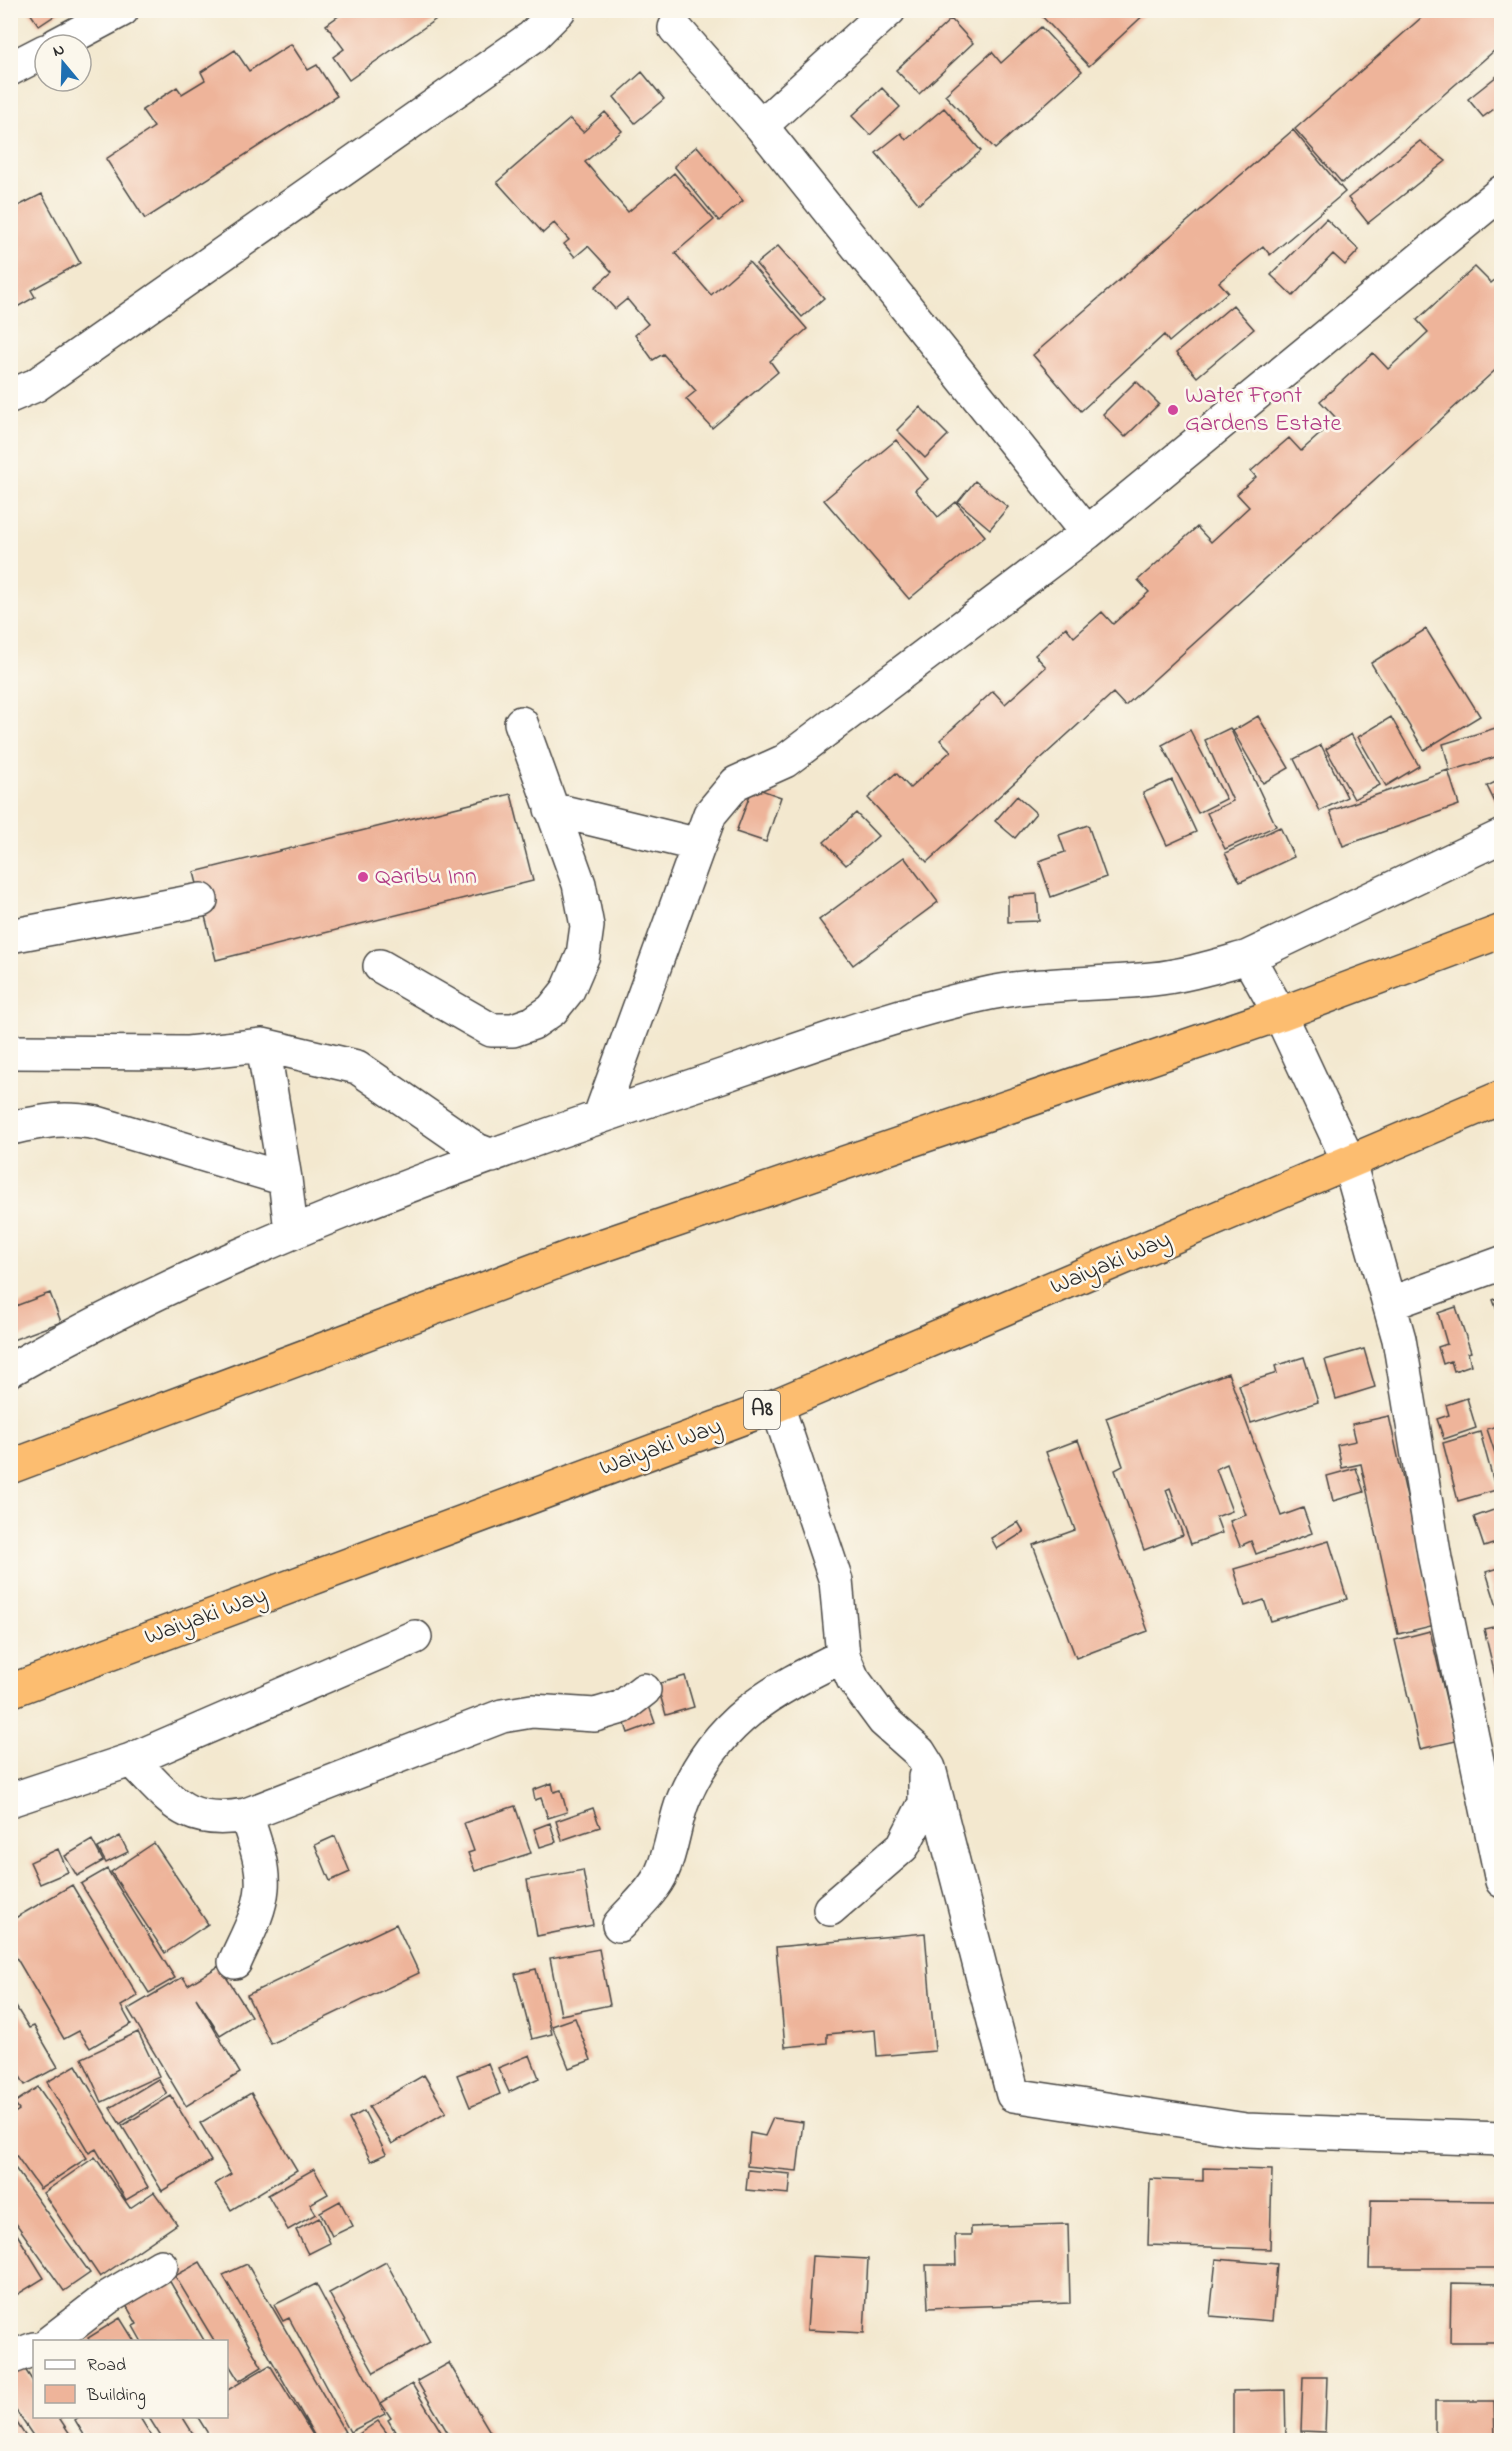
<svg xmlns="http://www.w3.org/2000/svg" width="1512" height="2451" font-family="'Indie Flower',sans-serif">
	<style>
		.building { fill: #eeb49a }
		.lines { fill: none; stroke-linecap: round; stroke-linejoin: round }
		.minor-casing { stroke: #494744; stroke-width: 36 }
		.highway-casing { stroke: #494744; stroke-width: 36 }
		.minor { stroke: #fff; stroke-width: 33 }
		.highway { stroke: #fcbd6f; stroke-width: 33 }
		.hotel-dot { fill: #d1479c; stroke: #fbf7ec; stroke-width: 2 }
		.labels { text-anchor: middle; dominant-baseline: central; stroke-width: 5; stroke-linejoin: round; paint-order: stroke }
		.shield { fill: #fbf7ec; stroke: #696865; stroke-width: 1.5 }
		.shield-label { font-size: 22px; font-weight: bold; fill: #2b2b2b }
		.hotel-label { font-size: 24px; fill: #b23c85; stroke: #fbf7ec; text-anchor: start }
		.street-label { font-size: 24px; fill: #2b2b2b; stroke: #fbf7ec }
	</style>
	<rect width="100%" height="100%" fill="#fbf7ec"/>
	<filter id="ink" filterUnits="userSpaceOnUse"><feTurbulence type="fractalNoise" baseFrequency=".0167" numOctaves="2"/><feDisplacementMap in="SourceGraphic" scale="12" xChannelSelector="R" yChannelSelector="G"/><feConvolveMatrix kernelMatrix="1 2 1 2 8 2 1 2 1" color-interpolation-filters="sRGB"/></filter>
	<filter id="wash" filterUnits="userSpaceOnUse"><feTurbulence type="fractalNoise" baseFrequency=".008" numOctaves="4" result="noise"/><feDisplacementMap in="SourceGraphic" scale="24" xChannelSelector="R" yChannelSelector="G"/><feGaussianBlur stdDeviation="1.35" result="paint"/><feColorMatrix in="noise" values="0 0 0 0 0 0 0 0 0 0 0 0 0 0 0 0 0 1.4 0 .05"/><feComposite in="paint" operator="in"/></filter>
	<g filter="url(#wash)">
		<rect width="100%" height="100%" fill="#f3e8cf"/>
		<g id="blocks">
			<path class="building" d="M 28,10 L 63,10 L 39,26 Z
				M 347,10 L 449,10 L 349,80 L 333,57 L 344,49 L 326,25 Z
				M 1036,10 L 1149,10 L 1089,66 Z
				M 1430,10 L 1502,10 L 1502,44 L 1342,183 L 1295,129 Z
				M 951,19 L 973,43 L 919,94 L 896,70 Z
				M 1041,27 L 1082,71 L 995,149 L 945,95 L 992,52 L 1001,63 Z
				M 291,44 L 308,70 L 317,65 L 337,96 L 145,219 L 106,159 L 154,127 L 142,110 L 177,87 L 182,94 L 205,80 L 201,72 L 235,50 L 249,71 Z
				M 642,72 L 664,99 L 635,123 L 614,97 Z
				M 1502,72 L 1502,103 L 1483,117 L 1468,99 Z
				M 882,88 L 900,107 L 870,135 L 852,116 Z
				M 944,108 L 981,151 L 919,204 L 876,153 L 901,133 L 906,140 Z
				M 605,112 L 622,131 L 585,162 L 628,212 L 674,173 L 714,220 L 675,253 L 711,295 L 749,262 L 807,329 L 770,361 L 778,372 L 712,428 L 686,399 L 696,391 L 663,354 L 653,360 L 635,335 L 648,324 L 627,299 L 615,309 L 595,287 L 612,272 L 588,246 L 575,257 L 564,244 L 569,240 L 554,223 L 543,233 L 497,182 L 570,119 L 583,132 Z
				M 1293,130 L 1345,192 L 1270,255 L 1263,246 L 1219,282 L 1228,292 L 1169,342 L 1164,335 L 1081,411 L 1033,355 Z
				M 1420,141 L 1446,161 L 1368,223 L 1348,198 Z
				M 697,146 L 743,201 L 719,221 L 674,166 Z
				M 42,194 L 80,263 L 31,290 L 35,297 L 10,311 L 10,210 Z
				M 1326,219 L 1359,250 L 1345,265 L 1333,254 L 1293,296 L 1271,275 Z
				M 778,246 L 824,298 L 802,317 L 756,264 Z
				M 1475,267 L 1491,283 L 1502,274 L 1502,364 L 1125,706 L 1113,693 L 927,862 L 868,798 L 896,773 L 910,788 L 951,751 L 940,740 L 993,691 L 1005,704 L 1046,667 L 1035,655 L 1066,627 L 1074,637 L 1102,612 L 1113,624 L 1149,592 L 1138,580 L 1197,527 L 1211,542 L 1249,507 L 1237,494 L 1256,477 L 1251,471 L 1289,438 L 1301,451 L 1337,419 L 1320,401 L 1373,353 L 1388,369 L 1428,332 L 1417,320 Z
				M 1233,305 L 1254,329 L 1197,377 L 1176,353 Z
				M 1136,381 L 1159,404 L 1125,437 L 1103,414 Z
				M 920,407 L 948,435 L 925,458 L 897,430 Z
				M 896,440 L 928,479 L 915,490 L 938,517 L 956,502 L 985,536 L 909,599 L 824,500 Z
				M 975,481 L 1008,507 L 990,529 L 958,502 Z
				M 1426,629 L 1480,716 L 1424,750 L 1371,663 Z
				M 1258,716 L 1289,768 L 1263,783 L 1233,731 Z
				M 1391,717 L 1419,766 L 1386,786 L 1358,737 Z
				M 1502,726 L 1502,755 L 1450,771 L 1443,744 Z
				M 1230,728 L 1276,826 L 1225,849 L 1207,813 L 1233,801 L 1205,740 Z
				M 1190,730 L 1226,799 L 1198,813 L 1162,745 Z
				M 1351,734 L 1380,785 L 1354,799 L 1326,749 Z
				M 1321,745 L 1347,797 L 1320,811 L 1294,759 Z
				M 1448,770 L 1459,805 L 1343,846 L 1330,811 Z
				M 1502,779 L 1502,817 L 1487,786 Z
				M 1172,780 L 1196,832 L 1167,845 L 1143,793 Z
				M 753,787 L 781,797 L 766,842 L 736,832 Z
				M 511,794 L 533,881 L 216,960 L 194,872 Z
				M 1017,796 L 1036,813 L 1015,838 L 995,821 Z
				M 856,813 L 878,836 L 846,865 L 824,842 Z
				M 1088,825 L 1106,877 L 1051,897 L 1039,861 L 1065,852 L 1059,835 Z
				M 1280,827 L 1294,857 L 1240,882 L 1225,853 Z
				M 904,857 L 938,902 L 853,965 L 819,920 Z
				M 1037,894 L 1039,921 L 1008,922 L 1008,896 Z
				M 50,1293 L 61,1322 L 10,1341 L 10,1308 Z
				M 1502,1296 L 1502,1321 L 1501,1321 L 1493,1300 Z
				M 1456,1307 L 1471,1352 L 1468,1353 L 1471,1365 L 1454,1371 L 1451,1361 L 1443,1364 L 1438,1347 L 1447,1344 L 1438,1313 Z
				M 1364,1349 L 1375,1387 L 1336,1399 L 1325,1360 Z
				M 1304,1357 L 1318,1402 L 1251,1423 L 1239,1385 L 1277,1373 L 1275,1366 Z
				M 1228,1373 L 1281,1516 L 1303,1508 L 1312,1533 L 1256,1554 L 1251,1541 L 1240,1546 L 1230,1521 L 1246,1515 L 1227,1464 L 1216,1469 L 1232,1511 L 1216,1517 L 1222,1533 L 1191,1544 L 1170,1488 L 1166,1490 L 1183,1535 L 1144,1550 L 1115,1470 L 1123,1466 L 1106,1418 Z
				M 1467,1398 L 1476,1428 L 1444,1439 L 1437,1419 L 1449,1415 L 1446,1405 Z
				M 1389,1416 L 1435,1625 L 1398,1634 L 1361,1464 L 1342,1468 L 1337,1445 L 1356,1441 L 1352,1424 Z
				M 1502,1425 L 1502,1471 L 1501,1471 L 1487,1429 Z
				M 1480,1432 L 1496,1490 L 1458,1501 L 1443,1443 Z
				M 1078,1440 L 1148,1631 L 1076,1658 L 1033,1545 L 1075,1530 L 1046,1452 Z
				M 1356,1468 L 1364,1492 L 1333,1501 L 1327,1476 Z
				M 1502,1507 L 1502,1541 L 1484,1547 L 1474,1517 Z
				M 1018,1522 L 1024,1532 L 997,1549 L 991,1538 Z
				M 1329,1541 L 1347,1599 L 1271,1621 L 1264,1600 L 1245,1606 L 1234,1569 Z
				M 1502,1567 L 1502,1612 L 1499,1613 L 1486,1572 Z
				M 1502,1625 L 1502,1701 L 1501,1701 L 1484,1629 Z
				M 1430,1631 L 1456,1741 L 1420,1749 L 1395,1640 Z
				M 685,1676 L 694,1707 L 666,1715 L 657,1684 Z
				M 648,1703 L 655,1723 L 628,1733 L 621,1712 Z
				M 552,1783 L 554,1792 L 561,1790 L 567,1812 L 548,1818 L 541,1798 L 535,1800 L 533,1790 Z
				M 515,1806 L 531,1853 L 475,1871 L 468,1853 L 474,1851 L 464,1823 Z
				M 593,1808 L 600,1827 L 562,1840 L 556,1821 Z
				M 550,1823 L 556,1842 L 540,1847 L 534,1829 Z
				M 120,1836 L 128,1852 L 106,1863 L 98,1848 Z
				M 335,1836 L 350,1872 L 330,1881 L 315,1845 Z
				M 92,1840 L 103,1861 L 77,1876 L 65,1856 Z
				M 154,1843 L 208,1924 L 165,1953 L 111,1872 Z
				M 58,1849 L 68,1872 L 40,1884 L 30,1862 Z
				M 107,1869 L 175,1978 L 149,1993 L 81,1884 Z
				M 583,1870 L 593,1925 L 537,1936 L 527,1880 Z
				M 72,1885 L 138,1996 L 121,2006 L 131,2024 L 90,2048 L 79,2031 L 64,2039 L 10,1947 L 10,1921 Z
				M 396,1924 L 419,1973 L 271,2044 L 247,1995 Z
				M 925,1933 L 935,2051 L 877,2056 L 875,2030 L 827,2034 L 827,2043 L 785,2047 L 776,1947 Z
				M 599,1949 L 610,2005 L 561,2015 L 550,1958 Z
				M 219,1966 L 251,2016 L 220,2035 L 196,1998 L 240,2073 L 186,2106 L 128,2009 L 183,1977 L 188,1985 Z
				M 536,1969 L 552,2034 L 532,2039 L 515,1974 Z
				M 13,2002 L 29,2028 L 34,2026 L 58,2067 L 25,2085 L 10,2060 L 10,2003 Z
				M 575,2018 L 591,2060 L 569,2068 L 552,2026 Z
				M 138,2032 L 159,2076 L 102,2102 L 82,2058 Z
				M 530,2055 L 539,2078 L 509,2092 L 498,2068 Z
				M 488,2063 L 500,2094 L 470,2107 L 457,2075 Z
				M 76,2065 L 148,2187 L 126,2200 L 96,2149 L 89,2153 L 47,2082 Z
				M 424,2075 L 446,2112 L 392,2144 L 369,2107 Z
				M 10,2078 L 17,2090 L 10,2094 Z
				M 158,2079 L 167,2094 L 120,2124 L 110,2108 Z
				M 38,2087 L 87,2158 L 40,2189 L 10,2147 L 10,2116 L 19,2110 L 14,2103 Z
				M 251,2093 L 297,2170 L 231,2210 L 215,2184 L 231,2174 L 200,2123 Z
				M 171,2096 L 211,2161 L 162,2191 L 122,2126 Z
				M 364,2111 L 386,2154 L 371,2161 L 349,2119 Z
				M 773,2118 L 803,2122 L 797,2171 L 747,2166 L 750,2133 L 765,2136 Z
				M 95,2157 L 130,2208 L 154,2192 L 177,2224 L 100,2277 L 43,2193 Z
				M 10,2161 L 90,2273 L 64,2291 L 10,2215 Z
				M 1203,2168 L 1272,2170 L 1270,2249 L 1148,2245 L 1150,2179 L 1203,2181 Z
				M 314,2169 L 328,2194 L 310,2204 L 316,2214 L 288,2230 L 268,2195 Z
				M 748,2170 L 791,2174 L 789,2194 L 746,2190 Z
				M 1371,2200 L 1502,2201 L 1502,2268 L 1369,2268 Z
				M 340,2201 L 353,2226 L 332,2236 L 320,2212 Z
				M 319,2218 L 330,2243 L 308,2254 L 296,2230 Z
				M 10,2223 L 44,2278 L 10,2299 L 10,2265 L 13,2264 L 10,2259 Z
				M 1068,2224 L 1070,2303 L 928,2308 L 926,2265 L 956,2265 L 955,2235 L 971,2235 L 971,2227 Z
				M 812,2256 L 868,2259 L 864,2333 L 807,2330 Z
				M 1216,2259 L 1277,2264 L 1272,2321 L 1210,2316 Z
				M 200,2262 L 262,2367 L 239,2381 L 226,2360 L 226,2342 L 215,2342 L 175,2276 Z
				M 386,2262 L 430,2342 L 374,2373 L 329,2293 Z
				M 247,2264 L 345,2432 L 331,2440 L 317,2440 L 223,2275 Z
				M 169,2280 L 205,2342 L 142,2342 L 133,2326 L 137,2324 L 126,2305 Z
				M 1451,2283 L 1502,2284 L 1502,2342 L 1450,2342 Z
				M 316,2284 L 385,2414 L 350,2432 L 289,2318 L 283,2321 L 274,2305 Z
				M 120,2318 L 135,2342 L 90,2342 L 88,2338 Z
				M 21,2363 L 34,2383 L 34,2416 L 63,2416 L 60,2419 L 74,2440 L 36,2440 L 10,2402 L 10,2370 Z
				M 449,2363 L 495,2440 L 452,2440 L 417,2381 Z
				M 270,2365 L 316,2440 L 212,2440 L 197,2416 L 226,2416 L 226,2391 Z
				M 1303,2377 L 1327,2377 L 1325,2432 L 1301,2431 Z
				M 412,2384 L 446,2440 L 400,2440 L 388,2420 L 391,2418 L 381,2403 Z
				M 1285,2390 L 1286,2440 L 1233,2440 L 1233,2391 Z
				M 1435,2401 L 1494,2401 L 1495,2440 L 1435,2440 Z
				M 10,2412 L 28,2440 L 10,2440 Z
				M 80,2416 L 139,2416 L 154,2440 L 87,2440 L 75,2420 Z
				M 148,2416 L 182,2416 L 197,2440 L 163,2440 Z
				M 378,2421 L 392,2440 L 358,2440 L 356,2436 Z"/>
		</g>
	</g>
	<g filter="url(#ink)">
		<use href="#blocks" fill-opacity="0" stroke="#494744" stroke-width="1.5"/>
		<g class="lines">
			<g class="minor-casing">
				<path id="minor" d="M 675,28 L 761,126 L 1087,533
					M 56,45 L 122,10
					M 10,69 L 45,51
					M 761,126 L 889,10
					M 10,396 L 36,385 L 532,37 L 559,10
					M 551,809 L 699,845
					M 10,936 L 201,900
					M 1248,957 L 1502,836
					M 380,966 L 491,1030 L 513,1030 L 533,1023 L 552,1010 L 568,990 L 583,955 L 587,926 L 579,884 L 521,723
					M 263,1045 L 285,1179 L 291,1231
					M 10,1052 L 188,1053 L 263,1045 L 357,1067 L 477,1150 L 492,1156
					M 600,1116 L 710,814 L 736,783 L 785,761 L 1087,533 L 1502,192
					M 10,1128 C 46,1121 61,1117 97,1123 L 285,1179
					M 1389,1304 L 1502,1263
					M 10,1370 C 227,1247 462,1162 698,1084 C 791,1053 885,1016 981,995 C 1037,982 1095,985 1152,979 C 1184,976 1216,966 1248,957 L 1280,1014 L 1349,1162 L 1399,1339 L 1435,1559 L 1502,1881
					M 777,1405 L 836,1581 L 843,1656 L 853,1679 L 884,1721 L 919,1752 L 929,1768 L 1013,2095 L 1246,2130 L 1502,2139
					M 131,1760 C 172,1800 183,1826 246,1815 L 502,1716 L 532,1711 L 595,1715 L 622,1707 L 644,1690
					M 10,1800 L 131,1760 L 415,1637
					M 830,1909 L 903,1846 L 925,1803 L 925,1777
					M 619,1925 C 633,1909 654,1891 662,1872 C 673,1848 674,1821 684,1798 C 717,1720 771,1691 843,1656
					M 235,1962 C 245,1939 260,1914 262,1888 C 264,1864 253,1837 246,1815
					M 50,2342 L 107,2298 L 161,2266
					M 10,2358 L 34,2349"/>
			</g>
			<g class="highway-casing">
				<path id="highway" d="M 10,1467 L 575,1255 L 1280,1014 L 1502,931
					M 10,1691 L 777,1405 L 1502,1097"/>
			</g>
			<use href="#minor" class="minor"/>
			<use href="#highway" class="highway"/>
		</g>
	</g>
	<g class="hotel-dot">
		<circle cx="1173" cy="410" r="6"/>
		<circle cx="363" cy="877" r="6"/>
	</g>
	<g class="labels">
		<rect class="shield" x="744" y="1391" width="36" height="38" rx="4.5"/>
		<g class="shield-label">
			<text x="762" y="1410">A8</text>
		</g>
		<g class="hotel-label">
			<text x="1185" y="396">Water Front<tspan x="1185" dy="28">Gardens Estate</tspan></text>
			<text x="375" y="877">Qaribu Inn</text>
		</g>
		<g class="street-label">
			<text transform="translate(1111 1264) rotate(-23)">Waiyaki Way</text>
			<text transform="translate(661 1448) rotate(-20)">Waiyaki Way</text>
			<text transform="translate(206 1617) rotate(-20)">Waiyaki Way</text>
		</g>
	</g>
	<rect width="1512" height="2451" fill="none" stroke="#fbf7ec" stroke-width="36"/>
	<rect x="33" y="2340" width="195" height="78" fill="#fbf7ec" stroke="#a8a59f" stroke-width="1.5"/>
	<rect x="45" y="2360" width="30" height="9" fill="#ffffff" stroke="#a8a59f" stroke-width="1.5"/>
	<text x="87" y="2370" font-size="18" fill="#2b2b2b">Road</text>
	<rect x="45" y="2385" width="30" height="18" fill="#eeb49a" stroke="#a8a59f" stroke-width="1.5"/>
	<text x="87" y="2400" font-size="18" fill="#2b2b2b">Building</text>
	<g transform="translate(63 63) rotate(341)"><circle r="28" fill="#fbf7ec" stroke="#a8a59f" stroke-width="1.5"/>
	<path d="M0-4.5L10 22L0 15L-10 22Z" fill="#1f6fb2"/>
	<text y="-9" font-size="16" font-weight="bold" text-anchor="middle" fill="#2b2b2b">N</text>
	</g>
</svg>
